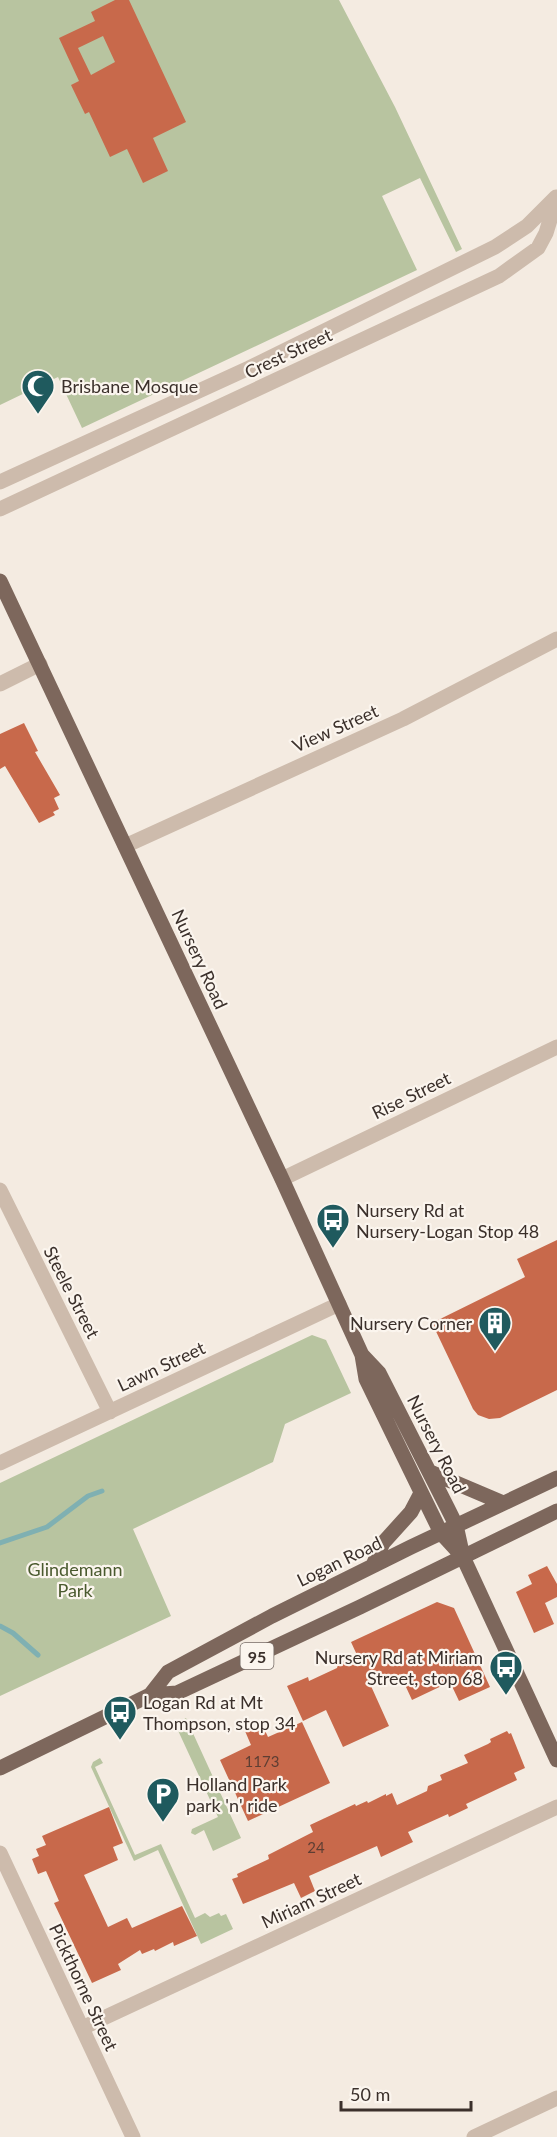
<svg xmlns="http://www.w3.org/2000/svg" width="557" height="2137" font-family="Lato,sans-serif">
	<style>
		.green { fill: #b8c4a0 }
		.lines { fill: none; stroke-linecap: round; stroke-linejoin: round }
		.stream { stroke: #7fb0b2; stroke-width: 5 }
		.building { fill: #c8694b; fill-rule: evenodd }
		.minor { stroke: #cdbbac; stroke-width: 15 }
		.major { stroke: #7d675c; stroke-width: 15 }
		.labels { text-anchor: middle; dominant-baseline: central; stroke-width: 4.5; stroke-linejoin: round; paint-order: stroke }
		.number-label { font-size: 15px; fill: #5e3e33 }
		.shield { fill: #fbf5ee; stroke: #756b66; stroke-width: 1.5 }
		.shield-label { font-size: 16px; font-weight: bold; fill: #3b302b }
		.street-label { font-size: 18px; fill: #3b302b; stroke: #fbf5ee }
		.poi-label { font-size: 18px; fill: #3b302b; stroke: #fbf5ee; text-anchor: start }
		.park-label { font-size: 18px; fill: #4a5a2e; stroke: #fbf5ee }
	</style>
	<rect width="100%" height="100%" fill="#f4ebe1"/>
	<path class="green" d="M 0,0 L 339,0 L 395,107 L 462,249 L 456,252 L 420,178 L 382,196 L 417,270 L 82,428 L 58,377 L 0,405 Z
		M 312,1335 L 326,1340 L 351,1393 L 285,1424 L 273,1462 L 133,1529 L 171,1616 L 0,1696 L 0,1483 Z
		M 186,1718 L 241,1838 L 213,1851 L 204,1830 L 195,1835 L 191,1833 L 192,1829 L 218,1817 L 175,1724 Z
		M 100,1758 L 103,1763 L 95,1767 L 135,1855 L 161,1844 L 195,1918 L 205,1913 L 210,1917 L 219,1913 L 221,1916 L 226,1914 L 233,1929 L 201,1944 L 158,1850 L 134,1861 L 91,1767 L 93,1762 Z"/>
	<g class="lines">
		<path class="stream" d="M 0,1543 L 47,1527 L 88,1496 L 102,1491
			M 0,1626 L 13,1633 L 38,1655"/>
	</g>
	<path class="building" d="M 115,0 L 129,0 L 186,122 L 153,138 L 168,171 L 143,183 L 127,149 L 110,157 L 89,112 L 85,114 L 71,85 L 79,81 L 59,38 L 95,21 L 91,12 ZM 103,36 L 115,62 L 91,75 L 78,48 Z
		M 24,723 L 38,751 L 35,752 L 60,795 L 54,798 L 59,809 L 53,812 L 55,815 L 39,823 L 5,766 L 0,769 L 0,734 Z
		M 557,1240 L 557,1390 L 500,1418 L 489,1419 L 478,1415 L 473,1409 L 432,1323 L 525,1277 L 517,1259 Z
		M 547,1566 L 557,1584 L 557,1597 L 545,1603 L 554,1624 L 534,1633 L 516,1592 L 532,1584 L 528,1575 Z
		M 437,1602 L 454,1608 L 490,1687 L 459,1701 L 450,1682 L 412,1700 L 400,1674 L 397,1676 L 396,1674 L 371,1686 L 389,1726 L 343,1747 L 326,1710 L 303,1721 L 287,1686 L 308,1677 L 309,1681 L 337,1668 L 338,1664 L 357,1655 L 351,1642 Z
		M 302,1722 L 330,1783 L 248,1821 L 220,1760 L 251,1745 L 245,1731 L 262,1724 L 268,1737 Z
		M 507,1731 L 509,1734 L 511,1733 L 525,1768 L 514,1773 L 517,1780 L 466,1804 L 468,1808 L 449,1817 L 448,1814 L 408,1832 L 413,1842 L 381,1857 L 377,1846 L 309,1876 L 315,1891 L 301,1898 L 294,1883 L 243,1904 L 232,1879 L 238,1877 L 237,1874 L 269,1859 L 268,1855 L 313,1832 L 310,1825 L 355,1804 L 356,1806 L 367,1801 L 368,1803 L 386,1794 L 386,1796 L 392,1793 L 397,1805 L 427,1791 L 428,1786 L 442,1780 L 440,1775 L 468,1763 L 464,1755 L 488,1744 L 491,1742 L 490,1739 Z
		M 109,1807 L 123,1843 L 113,1847 L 118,1860 L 84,1875 L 108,1927 L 127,1918 L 132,1928 L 182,1906 L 197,1936 L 174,1946 L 173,1942 L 155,1951 L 154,1949 L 142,1954 L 140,1950 L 118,1964 L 121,1970 L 92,1983 L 54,1903 L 59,1901 L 46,1871 L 38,1874 L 32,1859 L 39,1856 L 36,1849 L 46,1845 L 42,1836 Z"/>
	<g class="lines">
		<path class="minor" d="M 0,482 L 249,368 L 495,247 L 527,226 L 556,197
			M 0,509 L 499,276 L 538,248 L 546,233 L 557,197
			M 0,684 L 40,664
			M 125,846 L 403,719 L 557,639
			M 282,1179 L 557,1047
			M 0,1190 L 110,1412
			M 0,1463 L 339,1304
			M 0,1853 L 133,2137
			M 82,2028 L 557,1807
			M 474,2137 L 557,2098"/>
		<path class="major" d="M 0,581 L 282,1179 L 362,1355 L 366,1379 L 441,1533 L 463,1557
			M 362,1355 L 379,1373 L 448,1509 L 456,1525 L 463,1557 L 557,1760
			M 430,1472 L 503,1503
			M 373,1565 L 383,1543 L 411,1512 L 421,1493
			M 150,1695 L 168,1672 L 272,1616 L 411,1547 L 557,1478
			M 0,1768 L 150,1695 L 177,1693 L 360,1607 L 557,1511"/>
	</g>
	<defs>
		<g id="mosque-pin" transform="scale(1.725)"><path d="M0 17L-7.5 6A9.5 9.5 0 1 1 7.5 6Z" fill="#1f5a5e" stroke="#fbf5ee"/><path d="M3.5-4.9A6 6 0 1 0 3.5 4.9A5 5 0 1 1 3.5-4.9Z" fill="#fff"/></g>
		<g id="bus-pin" transform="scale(1.725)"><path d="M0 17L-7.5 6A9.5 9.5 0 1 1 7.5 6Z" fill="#1f5a5e" stroke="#fbf5ee"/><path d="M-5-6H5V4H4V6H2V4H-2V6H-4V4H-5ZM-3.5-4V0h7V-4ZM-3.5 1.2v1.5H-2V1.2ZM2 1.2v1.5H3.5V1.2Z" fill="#fff"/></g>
		<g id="building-pin" transform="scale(1.725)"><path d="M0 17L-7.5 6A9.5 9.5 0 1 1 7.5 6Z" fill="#1f5a5e" stroke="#fbf5ee"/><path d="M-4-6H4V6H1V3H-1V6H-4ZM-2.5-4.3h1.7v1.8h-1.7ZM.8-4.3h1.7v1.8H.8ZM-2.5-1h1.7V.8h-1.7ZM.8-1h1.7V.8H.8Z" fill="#fff"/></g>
		<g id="parking-pin" transform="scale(1.725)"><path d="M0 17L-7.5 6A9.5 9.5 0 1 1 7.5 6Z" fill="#1f5a5e" stroke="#fbf5ee"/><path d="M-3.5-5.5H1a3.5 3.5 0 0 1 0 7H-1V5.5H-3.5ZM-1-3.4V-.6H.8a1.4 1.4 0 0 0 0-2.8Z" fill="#fff"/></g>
	</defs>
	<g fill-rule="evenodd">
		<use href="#mosque-pin" x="38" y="386"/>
		<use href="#bus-pin" x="333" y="1220"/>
		<use href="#building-pin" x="495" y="1323"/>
		<use href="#bus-pin" x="506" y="1667"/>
		<use href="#bus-pin" x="120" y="1712"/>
		<use href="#parking-pin" x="163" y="1794"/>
	</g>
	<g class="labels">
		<g class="number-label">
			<text x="262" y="1761">1173</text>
			<text x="316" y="1847">24</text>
		</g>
		<rect class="shield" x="240.5" y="1643" width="33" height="26" rx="4.5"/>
		<g class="shield-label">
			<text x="257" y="1656">95</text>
		</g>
		<g class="street-label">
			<text transform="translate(288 353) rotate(-25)">Crest Street</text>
			<text transform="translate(335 728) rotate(-24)">View Street</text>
			<text transform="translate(200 959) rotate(65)">Nursery Road</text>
			<text transform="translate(411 1095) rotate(-26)">Rise Street</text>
			<text transform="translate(72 1292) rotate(63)">Steele Street</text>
			<text transform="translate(161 1366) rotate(-25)">Lawn Street</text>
			<text transform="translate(437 1444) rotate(63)">Nursery Road</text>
			<text transform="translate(339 1561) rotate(-26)">Logan Road</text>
			<text transform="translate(311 1900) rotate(-25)">Miriam Street</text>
			<text transform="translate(84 1987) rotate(65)">Pickthorne Street</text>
		</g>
		<g class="poi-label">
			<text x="61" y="386">Brisbane Mosque</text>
			<text x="356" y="1210">Nursery Rd at<tspan x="356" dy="21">Nursery-Logan Stop 48</tspan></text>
			<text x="472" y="1323" text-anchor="end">Nursery Corner</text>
			<text x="483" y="1657" text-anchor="end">Nursery Rd at Miriam<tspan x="483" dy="21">Street, stop 68</tspan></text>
			<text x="143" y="1702">Logan Rd at Mt<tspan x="143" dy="21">Thompson, stop 34</tspan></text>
			<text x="186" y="1784">Holland Park<tspan x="186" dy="21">park 'n' ride</tspan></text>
		</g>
		<g class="park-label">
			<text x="75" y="1569">Glindemann<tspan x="75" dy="21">Park</tspan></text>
		</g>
	</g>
	<path d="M341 2101v9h130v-9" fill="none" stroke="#3b302b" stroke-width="3"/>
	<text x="350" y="2101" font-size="18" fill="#3b302b" stroke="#fbf5ee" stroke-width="4.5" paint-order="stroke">50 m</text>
</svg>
